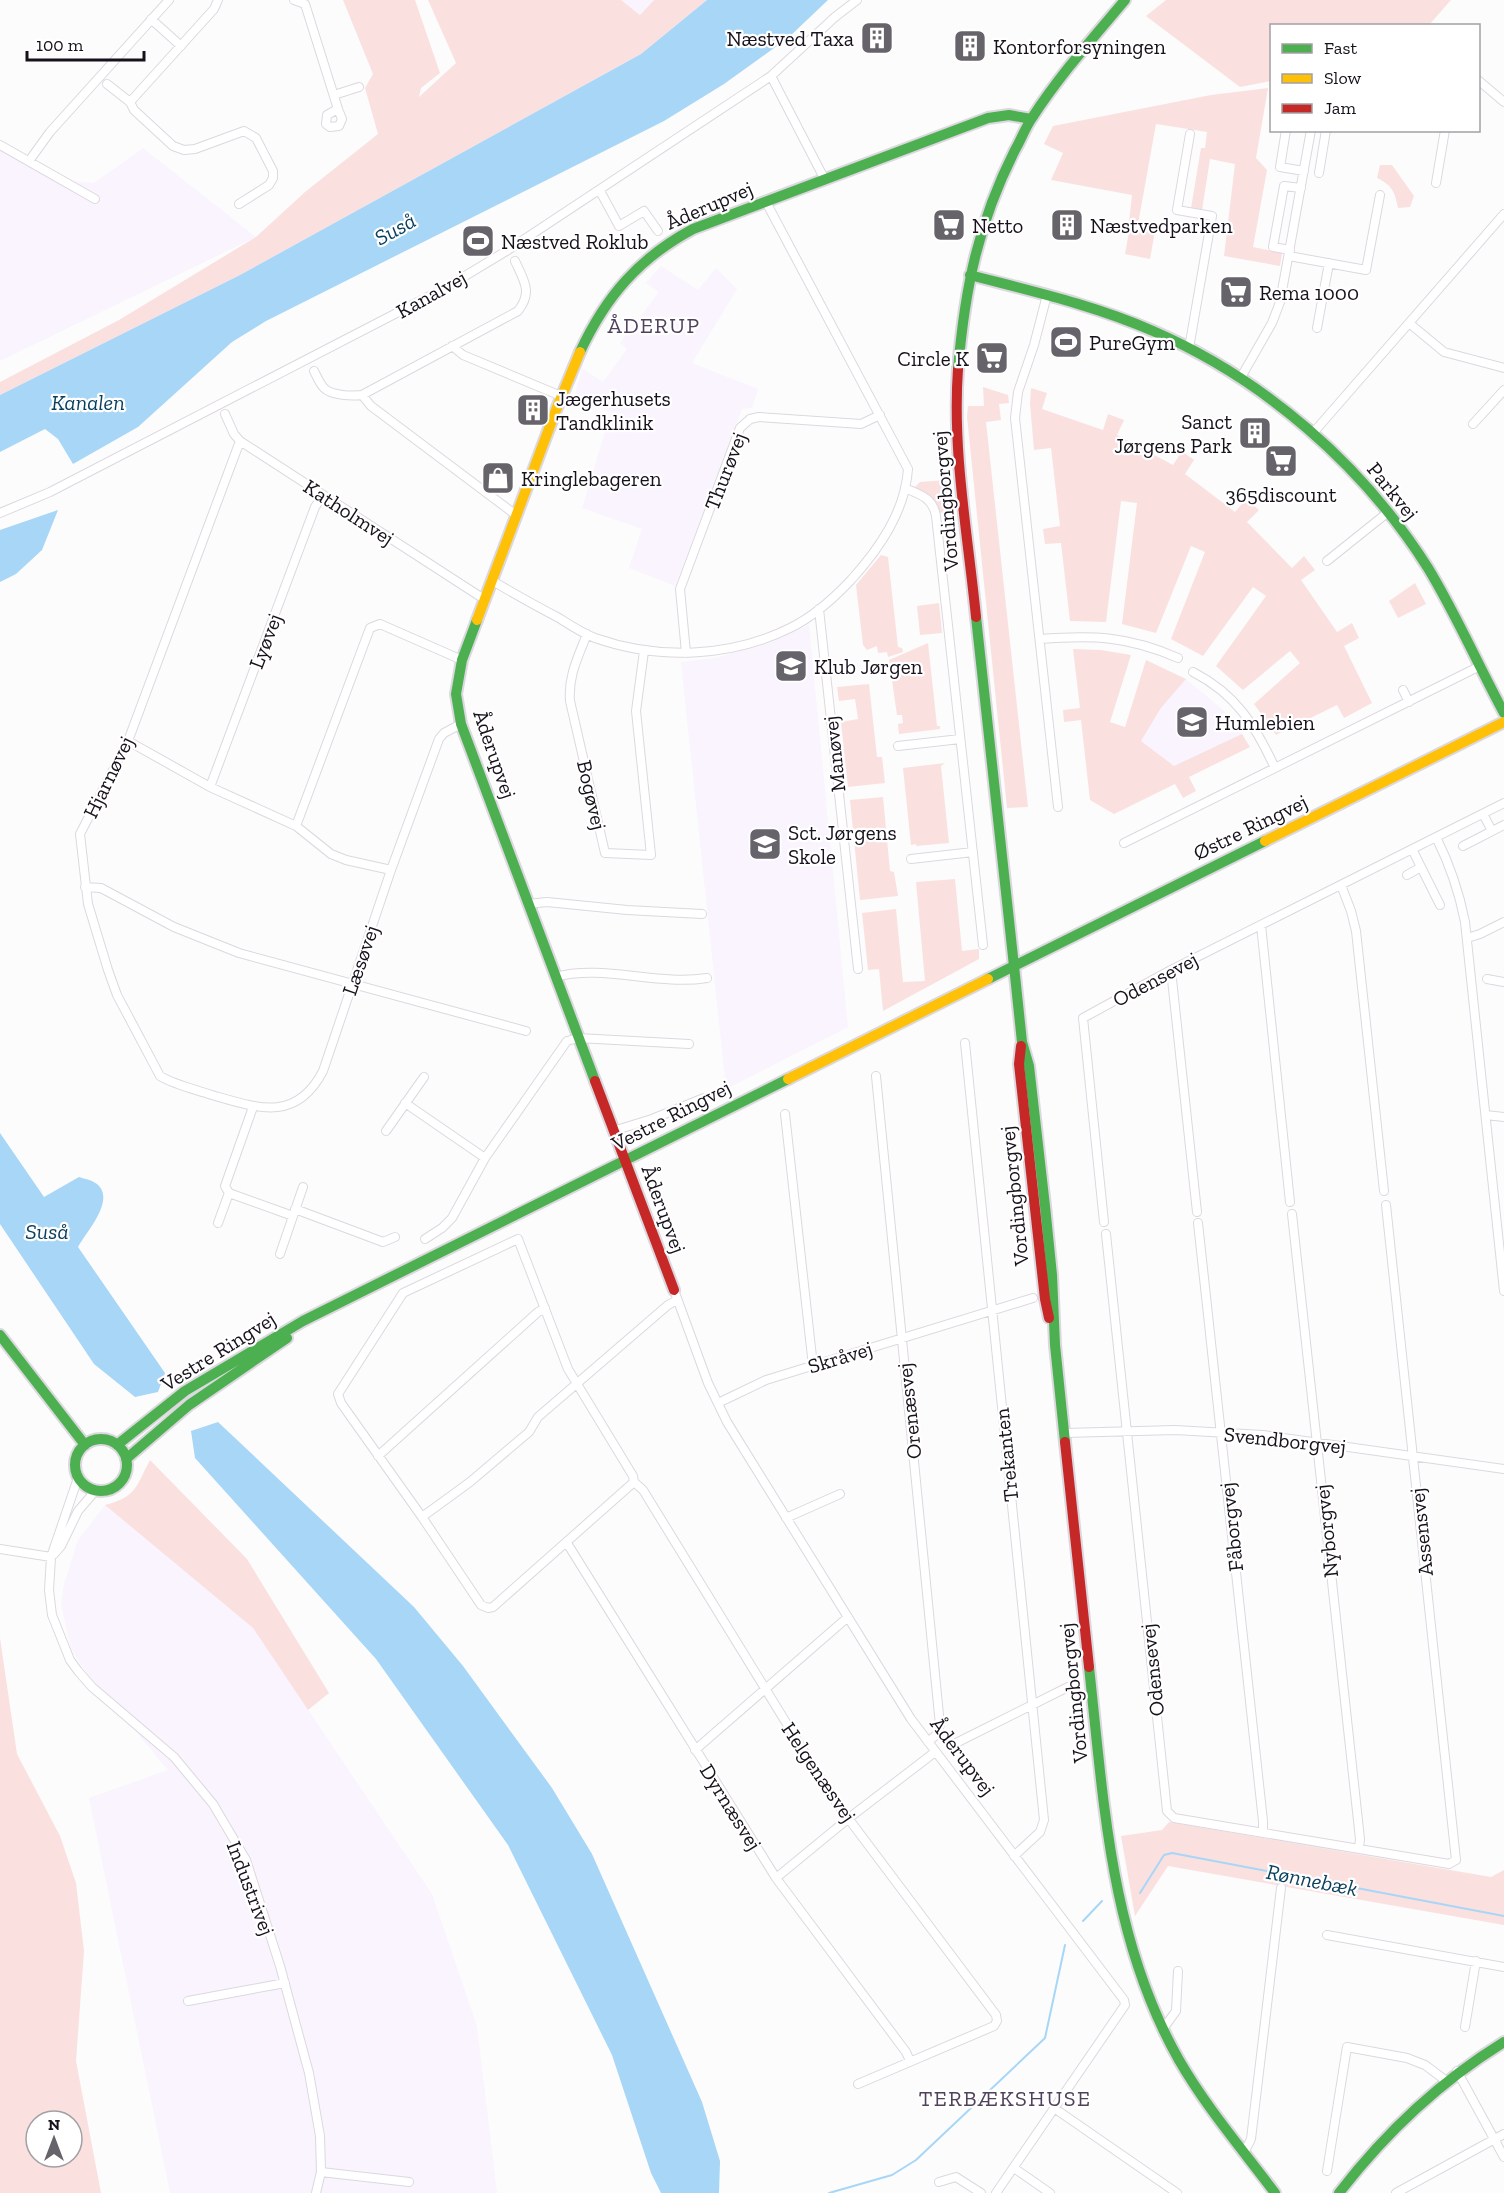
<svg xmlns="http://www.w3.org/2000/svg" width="1504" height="2193" font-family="'Zilla Slab',serif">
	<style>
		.built { fill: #f9f4fd }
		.green { fill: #fbe0e0; fill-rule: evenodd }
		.water { fill: #a7d6f7 }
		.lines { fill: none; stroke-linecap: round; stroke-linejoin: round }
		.stream { stroke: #a7d6f7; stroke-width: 2 }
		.street-casing { stroke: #dcd8df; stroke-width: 10 }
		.fast-casing { stroke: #dcd8df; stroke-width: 14 }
		.slow-casing { stroke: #dcd8df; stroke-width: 14 }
		.jam-casing { stroke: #dcd8df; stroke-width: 14 }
		.street { stroke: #fff; stroke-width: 8 }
		.fast { stroke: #4caf50; stroke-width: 10 }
		.slow { stroke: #ffc107; stroke-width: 10 }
		.jam { stroke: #c62828; stroke-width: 10 }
		.labels { text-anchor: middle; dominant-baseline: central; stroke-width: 4.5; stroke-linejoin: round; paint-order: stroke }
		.poi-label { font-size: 21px; fill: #17111c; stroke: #fff; text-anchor: start }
		.street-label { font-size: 21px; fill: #17111c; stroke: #fff }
		.water-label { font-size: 22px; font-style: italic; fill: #093f5e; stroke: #fff }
		.neighbourhood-label { font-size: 22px; letter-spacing: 1.5px; fill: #50415c; stroke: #fff }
	</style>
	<rect width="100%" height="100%" fill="#fcfcfc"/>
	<path class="built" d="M 621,0 L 654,0 L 640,15 Z
		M 143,148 L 256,237 L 0,361 L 0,149 L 73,181 L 94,183 Z
		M 661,266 L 698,290 L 716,268 L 737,289 L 692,363 L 758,389 L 752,408 L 742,409 L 675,586 L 629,568 L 642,529 L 582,508 L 611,412 L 574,398 L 582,368 L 603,382 L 627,349 L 620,343 L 659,292 L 646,283 Z
		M 809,625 L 848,1027 L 726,1089 L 681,662 L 715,658 L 770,643 Z
		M 1186,679 L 1222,709 L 1242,734 L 1174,767 L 1141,741 L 1161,708 Z
		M 105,1505 L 253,1628 L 432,1894 L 477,2026 L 497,2193 L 170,2193 L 89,1798 L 168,1770 L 86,1672 L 71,1649 L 61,1605 L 64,1584 L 78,1540 Z"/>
	<path class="green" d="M 343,0 L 415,0 L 440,73 L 421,88 L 419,97 L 456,63 L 428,0 L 621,0 L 640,15 L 654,0 L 707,0 L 641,54 L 240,275 L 0,395 L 0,382 L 119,320 L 256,237 L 305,192 L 378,134 L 365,88 L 373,74 Z
		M 1166,0 L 1451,0 L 1429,25 L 1272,26 L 1271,81 L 1240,87 L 1146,16 Z
		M 1268,88 L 1256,158 L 1267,170 L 1253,247 L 1282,253 L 1280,266 L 1224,256 L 1235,164 L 1210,159 L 1202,210 L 1191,208 L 1201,148 L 1205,148 L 1207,132 L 1156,124 L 1138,224 L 1129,222 L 1132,195 L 1051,180 L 1063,153 L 1044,144 L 1053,126 L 1211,95 Z
		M 1380,165 L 1392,165 L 1414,196 L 1410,207 L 1398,208 C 1395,192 1392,185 1377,178 Z
		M 1132,227 L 1155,231 L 1150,259 L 1125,254 L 1129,232 L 1131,232 Z
		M 983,387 L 1008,395 L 1009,403 L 999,404 L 1001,420 L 986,422 L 1028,807 L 1007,808 L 967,417 L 968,406 L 984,406 Z
		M 1031,388 L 1047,393 L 1042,409 L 1103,430 L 1108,414 L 1124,420 L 1117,435 L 1173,465 L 1182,451 L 1194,460 L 1185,474 L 1235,512 L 1246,499 L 1259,510 L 1247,522 L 1292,568 L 1304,556 L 1315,570 L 1301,580 L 1337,632 L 1352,623 L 1359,638 L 1344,646 L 1372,703 L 1344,718 L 1337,705 L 1276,735 L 1254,704 L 1300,663 L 1290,651 L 1243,690 L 1216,666 L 1266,596 L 1253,587 L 1203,656 L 1171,639 L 1205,552 L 1191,546 L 1156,633 L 1122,624 L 1137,503 L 1121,501 L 1106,622 L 1070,621 L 1061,543 L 1045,544 L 1043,529 L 1060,526 L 1051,448 L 1034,450 L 1030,404 Z
		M 946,480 L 949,512 L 939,513 L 931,496 L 915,487 L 920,482 Z
		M 881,555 L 888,557 L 898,647 L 902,648 L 903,652 L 888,657 L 887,652 L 878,653 L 877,646 L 867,650 L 863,645 L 856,585 Z
		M 1415,583 L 1426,604 L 1398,618 L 1389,601 Z
		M 939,603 L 942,633 L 920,635 L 917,606 Z
		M 928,643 L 937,726 L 940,726 L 940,729 L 899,734 L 898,724 L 903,723 L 902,715 L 897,715 L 889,660 Z
		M 1073,649 L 1101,650 L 1131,655 L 1110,722 L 1125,727 L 1146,660 L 1186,679 L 1161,708 L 1141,741 L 1174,766 L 1242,734 L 1250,747 L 1189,777 L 1196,791 L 1183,798 L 1175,784 L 1114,814 L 1090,800 L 1081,720 L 1064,722 L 1063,710 L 1080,708 Z
		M 869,684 L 877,757 L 882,757 L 885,783 L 848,787 L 841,722 L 858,719 L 855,699 L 839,701 L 837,687 Z
		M 945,763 L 941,766 L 949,843 L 916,846 L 916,844 L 911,845 L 903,768 Z
		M 883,797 L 890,871 L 894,872 L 898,896 L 860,900 L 850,800 Z
		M 955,879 L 962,951 L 979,949 L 979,959 L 883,1011 L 879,969 L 868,970 L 862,913 L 896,909 L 903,982 L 925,981 L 916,882 Z
		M 150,1460 L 247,1559 L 329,1693 L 308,1710 L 253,1628 L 105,1505 C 137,1497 136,1486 150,1460 Z
		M 0,1638 L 17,1754 L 60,1836 L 76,1883 L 84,1951 L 76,2061 L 101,2193 L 0,2193 ZM 36,2121 L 72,2121 L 72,2157 L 36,2157 Z
		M 1169,1822 L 1491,1877 L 1504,1870 L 1504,1925 L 1168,1866 L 1135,1916 L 1121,1836 L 1162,1830 Z"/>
	<path class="water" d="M 707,0 L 828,0 L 788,38 L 724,84 L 664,121 L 266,321 L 232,342 L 138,427 L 73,464 L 58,439 L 45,429 L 0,452 L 0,395 L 240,275 L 641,54 Z
		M 58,510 L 42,550 L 16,574 L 0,582 L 0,530 Z
		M 0,1133 L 44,1197 L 79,1177 C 85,1179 92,1180 97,1184 C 116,1200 87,1231 78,1247 L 165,1373 L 158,1392 L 135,1397 L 94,1364 L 0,1224 Z
		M 218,1422 L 414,1607 L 463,1666 L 552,1788 L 592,1854 L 702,2102 L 720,2161 L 719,2193 L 661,2193 L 651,2173 L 612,2055 L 508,1845 L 376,1659 L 195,1458 L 191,1431 Z"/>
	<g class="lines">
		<path class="stream" d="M 1140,1893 L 1164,1855 L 1172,1853 L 1504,1916
			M 1083,1921 L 1102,1901
			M 829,2193 L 892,2175 L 916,2160 L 1045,2038 L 1065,1945"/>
		<g class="street-casing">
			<path id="street" d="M 218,0 L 214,9 L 130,102 L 134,110 L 173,146 L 184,150 L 195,149 L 244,131 L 256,138 L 273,171 L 273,178 L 269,185 L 239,204
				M 294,0 L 305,4 L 338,109 L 342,119 L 339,126 L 330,127 L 326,124 L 327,115 L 338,109
				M 151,19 L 181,46
				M 771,76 L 825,180
				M 1478,80 L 1504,102
				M 107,84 L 130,102
				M 334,95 L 359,87
				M 1286,130 L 1280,167 L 1304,171
				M 0,145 L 95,199
				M 29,161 L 50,132 L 169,0
				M 1319,173 L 1326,130
				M 1436,183 L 1445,130
				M 600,191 L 619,226 L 644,211 L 658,231
				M 1290,250 L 1273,247 L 1284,186 L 1301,188
				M 1289,256 L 1366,270 L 1380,195
				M 1047,295 L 1034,345 L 1018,392 L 1015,418 L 1058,807
				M 1409,323 L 1444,352 L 1504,368
				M 1317,328 L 1329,263
				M 452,346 L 463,355 L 561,396
				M 1189,348 L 1212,216 L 1177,210 L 1190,134
				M 314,371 C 317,377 320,384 324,388 C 332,396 352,396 362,395 L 371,406 L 516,515
				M 1240,379 L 1272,323 L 1280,302 L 1311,130
				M 362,395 L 518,311 C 533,292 524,281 515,261
				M 225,414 L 234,434 L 240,441 L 484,599
				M 1473,424 L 1504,390
				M 1313,433 L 1504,214
				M 240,441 L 128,741 L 80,834 L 88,904 L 108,970 L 117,995 L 160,1076 C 175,1085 194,1089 212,1095 C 257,1108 296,1123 323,1071 L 391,870 L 439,739 L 444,733 L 461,724
				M 907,489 C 922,495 933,499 936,516 L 983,945
				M 0,513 L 50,492 L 445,288 L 508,250 L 771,76 L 835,17 L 857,0
				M 1327,561 L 1387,513
				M 491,580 C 513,593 536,606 559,618 C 570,625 582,633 595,638 C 658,660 730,658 790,628 C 813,617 834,598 851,580 C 879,549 905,512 908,469 L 766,202
				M 819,609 L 858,969
				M 587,634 C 578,657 568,676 570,701 L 605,853 L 651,855 L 636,711 L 644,651
				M 1040,639 C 1093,635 1128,636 1178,658
				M 686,653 L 680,589 L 740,428 L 750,419 L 759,417 L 861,424 L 880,415
				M 1193,672 C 1236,694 1255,725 1275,768
				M 1403,690 L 1409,702
				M 128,741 L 210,787 L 296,826 L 331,854 L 346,860 L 391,870
				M 898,746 L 960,739
				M 210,787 L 315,507 L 323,495
				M 1483,814 L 1492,831
				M 296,826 L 370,628 L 380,624 L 462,660
				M 1436,837 C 1450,865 1459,891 1465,922 L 1504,1291
				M 1124,843 L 1478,667
				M 1463,846 L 1504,825
				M 1412,849 L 1440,905
				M 911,859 L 973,852
				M 1407,875 L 1421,867
				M 1341,885 L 1351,911 L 1356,931 L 1384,1191
				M 85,887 L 101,888 L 174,927 L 239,953 L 526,1031
				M 528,904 L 547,902 L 627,910 L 702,914
				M 1261,925 L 1290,1202
				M 1467,938 L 1480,934 L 1504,922
				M 1171,970 L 1197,1212
				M 555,977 C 603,964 657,986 707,978
				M 1487,979 L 1504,982
				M 965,1043 L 1044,1820 L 1040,1832 L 1014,1856
				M 876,1076 L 940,1725 L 936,1735 L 928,1742
				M 405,1103 L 485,1158
				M 253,1107 L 225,1186 L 229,1193 L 293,1216
				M 785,1114 L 813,1366
				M 1486,1115 L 1504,1117
				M 386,1131 L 424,1077
				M 613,1131 L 652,1119 L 704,1098
				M 295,1209 L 383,1242 L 395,1237
				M 1292,1214 L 1360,1839 L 1359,1848
				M 1104,1222 L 1083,1018 L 1171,970 L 1504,803
				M 218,1223 L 229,1193
				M 1198,1223 L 1263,1821 L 1263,1832
				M 1106,1234 L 1167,1811 L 1174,1818 L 1449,1864 L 1456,1860 L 1386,1205
				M 425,1239 L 442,1228 L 452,1218 L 485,1158 L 567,1041 L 578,1038 L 689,1044
				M 280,1254 L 303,1187
				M 674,1290 L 708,1383 L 727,1422 L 911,1719 L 1124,2000 L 1125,2005 L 996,2193
				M 718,1403 L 766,1380 L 1033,1298
				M 1065,1433 L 1175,1430 L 1263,1435 L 1504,1469
				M 378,1456 L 538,1312 L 545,1308
				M 78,1478 L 51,1557 L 49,1590 L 52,1615 L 70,1660 L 78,1671 L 92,1687 L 174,1757 L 213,1804 L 246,1860 L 280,1966 L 309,2073 L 320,2136 L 321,2172 L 316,2193
				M 634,1482 L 493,1607 L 488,1608 L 481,1605 L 422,1517 L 341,1403 L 338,1394 L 403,1293 L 518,1239 L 568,1369 L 633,1476 L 634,1482 L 643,1490 L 830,1794 L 996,2015 L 997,2021 L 994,2026 L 858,2084
				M 422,1517 L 470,1482 L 529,1432 L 538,1417 L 668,1305 L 677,1300
				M 786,1518 L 840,1494
				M 567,1543 L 776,1878 L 906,2052 L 910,2061
				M 0,1549 L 51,1557
				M 54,1554 L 61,1546 L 78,1511 L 96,1490
				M 956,1743 L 1068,1687
				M 695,1750 L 848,1617
				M 776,1878 L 849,1818 L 935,1752
				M 1327,1935 L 1504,1967
				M 188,2001 L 285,1983
				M 1465,2027 L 1476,1961
				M 1163,2029 L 1176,2011 L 1178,1971
				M 1457,2071 L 1504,2157
				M 1054,2108 L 1177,2193
				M 1245,2151 L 1251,2139 L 1281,1888
				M 1014,2168 L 1050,2193
				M 1327,2171 L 1347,2047 L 1407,2058 L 1425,2065 L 1445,2080
				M 321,2172 L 409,2182
				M 939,2182 L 956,2177 L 981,2193
				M 1396,2193 L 1504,2134"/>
		</g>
		<g class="fast-casing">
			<path id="fast" d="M 970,275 C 1031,291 1094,305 1153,331 C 1264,379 1363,465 1428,568 C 1456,614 1478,665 1504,713
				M 580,352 C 606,296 639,258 693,229 L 988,118 L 1009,115 L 1031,119
				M 958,369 C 965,288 978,223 1015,150 C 1021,140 1025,128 1032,118 C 1059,76 1093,38 1125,0
				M 976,617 L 1014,966 L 1265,841
				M 477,620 L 462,660 L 456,694 L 461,724 L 595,1081
				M 988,979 L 1014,966 L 1022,1042 L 1029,1066 L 1045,1206 L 1052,1275 L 1055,1345 L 1065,1442
				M 0,1335 L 85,1445
				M75 1465a26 26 0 1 1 52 0a26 26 0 1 1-52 0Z
				M 117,1445 L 185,1391 L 303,1321 L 788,1079
				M 126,1459 L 189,1405 L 287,1338
				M 1089,1667 C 1104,1803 1110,1938 1179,2060 C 1206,2107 1242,2149 1275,2193
				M 1339,2193 C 1386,2132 1439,2082 1504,2042"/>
		</g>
		<g class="slow-casing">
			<path id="slow" d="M 477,620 L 556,410 L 580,352
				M 1265,841 L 1504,722
				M 788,1079 L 988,979"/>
		</g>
		<g class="jam-casing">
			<path id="jam" d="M 958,369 C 952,451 968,536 976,617
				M 1021,1046 L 1019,1064 L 1045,1299 L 1049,1318
				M 595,1081 L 674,1290
				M 1065,1442 L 1089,1667"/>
		</g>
		<use href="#street" class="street"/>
		<use href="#fast" class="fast"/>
		<use href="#slow" class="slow"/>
		<use href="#jam" class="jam"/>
	</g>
	<defs>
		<g id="building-square" transform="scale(1.725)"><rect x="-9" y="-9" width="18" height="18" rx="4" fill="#67636a" stroke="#fff"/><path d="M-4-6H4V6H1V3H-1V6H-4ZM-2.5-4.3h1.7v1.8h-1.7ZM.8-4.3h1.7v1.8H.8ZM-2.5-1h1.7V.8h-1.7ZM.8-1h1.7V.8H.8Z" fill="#fff"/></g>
		<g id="supermarket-square" transform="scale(1.725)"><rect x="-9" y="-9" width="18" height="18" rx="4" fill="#67636a" stroke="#fff"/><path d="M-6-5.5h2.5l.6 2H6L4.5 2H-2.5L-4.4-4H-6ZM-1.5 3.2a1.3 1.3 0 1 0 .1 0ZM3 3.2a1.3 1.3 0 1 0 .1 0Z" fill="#fff"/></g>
		<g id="stadium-square" transform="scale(1.725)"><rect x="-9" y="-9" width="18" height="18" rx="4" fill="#67636a" stroke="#fff"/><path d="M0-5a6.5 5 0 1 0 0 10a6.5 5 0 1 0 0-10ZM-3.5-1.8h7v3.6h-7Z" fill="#fff"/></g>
		<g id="shop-square" transform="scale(1.725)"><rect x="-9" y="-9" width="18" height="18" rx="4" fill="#67636a" stroke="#fff"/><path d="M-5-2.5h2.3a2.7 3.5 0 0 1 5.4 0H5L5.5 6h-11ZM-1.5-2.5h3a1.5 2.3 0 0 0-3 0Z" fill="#fff"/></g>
		<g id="school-square" transform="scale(1.725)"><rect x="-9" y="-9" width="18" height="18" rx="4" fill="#67636a" stroke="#fff"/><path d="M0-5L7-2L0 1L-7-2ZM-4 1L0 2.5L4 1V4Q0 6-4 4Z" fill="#fff"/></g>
	</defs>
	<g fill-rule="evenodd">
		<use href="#building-square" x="877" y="38"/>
		<use href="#building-square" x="970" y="46"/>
		<use href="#supermarket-square" x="949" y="225"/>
		<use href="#building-square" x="1067" y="225"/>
		<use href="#stadium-square" x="478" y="241"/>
		<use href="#supermarket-square" x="1236" y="292"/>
		<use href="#stadium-square" x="1066" y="342"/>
		<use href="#supermarket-square" x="992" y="358"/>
		<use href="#building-square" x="533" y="410"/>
		<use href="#building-square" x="1255" y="433"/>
		<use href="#supermarket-square" x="1281" y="461"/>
		<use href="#shop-square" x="498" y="478"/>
		<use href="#school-square" x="791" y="666"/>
		<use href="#school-square" x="1192" y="722"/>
		<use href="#school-square" x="765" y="844"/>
	</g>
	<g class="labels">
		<g class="poi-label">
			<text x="854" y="38" text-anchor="end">Næstved Taxa</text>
			<text x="993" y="46">Kontorforsyningen</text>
			<text x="972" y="225">Netto</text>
			<text x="1090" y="225">Næstvedparken</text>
			<text x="501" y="241">Næstved Roklub</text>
			<text x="1259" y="292">Rema 1000</text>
			<text x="1089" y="342">PureGym</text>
			<text x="969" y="358" text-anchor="end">Circle K</text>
			<text x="556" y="398">Jægerhusets<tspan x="556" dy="24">Tandklinik</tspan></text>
			<text x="1232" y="421" text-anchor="end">Sanct<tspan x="1232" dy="24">Jørgens Park</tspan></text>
			<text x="521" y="478">Kringlebageren</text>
			<text x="1281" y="494" text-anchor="middle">365discount</text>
			<text x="814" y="666">Klub Jørgen</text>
			<text x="1215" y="722">Humlebien</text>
			<text x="788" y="832">Sct. Jørgens<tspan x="788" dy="24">Skole</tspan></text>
		</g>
		<g class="street-label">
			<text transform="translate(709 205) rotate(-23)">Åderupvej</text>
			<text transform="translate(431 294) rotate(-29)">Kanalvej</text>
			<text transform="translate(725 471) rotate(-69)">Thurøvej</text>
			<text transform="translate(1393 491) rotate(51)">Parkvej</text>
			<text transform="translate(945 501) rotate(-95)">Vordingborgvej</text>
			<text transform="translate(349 512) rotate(33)">Katholmvej</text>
			<text transform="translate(265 641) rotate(-69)">Lyøvej</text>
			<text transform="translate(495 754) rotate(71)">Åderupvej</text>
			<text transform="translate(834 754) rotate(-96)">Manøvej</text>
			<text transform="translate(108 777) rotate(-64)">Hjarnøvej</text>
			<text transform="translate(592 795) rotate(77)">Bogøvej</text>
			<text transform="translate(1250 827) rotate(-26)">Østre Ringvej</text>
			<text transform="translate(360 960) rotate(-71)">Læsøvej</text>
			<text transform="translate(1155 979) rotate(-28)">Odensevej</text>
			<text transform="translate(671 1115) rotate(-27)">Vestre Ringvej</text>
			<text transform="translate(1014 1196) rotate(-96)">Vordingborgvej</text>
			<text transform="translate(664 1209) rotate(70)">Åderupvej</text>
			<text transform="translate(218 1351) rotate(-32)">Vestre Ringvej</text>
			<text transform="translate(840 1357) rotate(-17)">Skråvej</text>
			<text transform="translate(909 1411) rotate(-96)">Orenæsvej</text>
			<text transform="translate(1285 1440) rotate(6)">Svendborgvej</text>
			<text transform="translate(1006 1455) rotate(-96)">Trekanten</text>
			<text transform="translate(1231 1527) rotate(-96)">Fåborgvej</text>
			<text transform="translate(1326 1531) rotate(-96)">Nyborgvej</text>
			<text transform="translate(1421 1532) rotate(-96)">Assensvej</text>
			<text transform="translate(1152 1670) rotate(-96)">Odensevej</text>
			<text transform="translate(1073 1693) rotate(-96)">Vordingborgvej</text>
			<text transform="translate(963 1756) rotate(53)">Åderupvej</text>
			<text transform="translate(819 1772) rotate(56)">Helgenæsvej</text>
			<text transform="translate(731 1807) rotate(58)">Dyrnæsvej</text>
			<text transform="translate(251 1888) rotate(69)">Industrivej</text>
		</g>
		<g class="water-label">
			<text transform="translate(395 229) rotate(-29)">Suså</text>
			<text x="88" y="402">Kanalen</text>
			<text x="47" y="1231">Suså</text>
			<text transform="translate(1312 1880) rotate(11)">Rønnebæk</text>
		</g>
		<g class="neighbourhood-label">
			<text x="654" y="325">ÅDERUP</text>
			<text x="1005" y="2098">TERBÆKSHUSE</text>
		</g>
	</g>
	<rect x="1270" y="24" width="210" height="108" fill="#ffffff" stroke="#a2a0a4" stroke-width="1.5"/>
	<rect x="1282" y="44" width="30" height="9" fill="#4caf50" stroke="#a2a0a4" stroke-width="1.5"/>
	<text x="1324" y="54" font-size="18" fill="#17111c">Fast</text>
	<rect x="1282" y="74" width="30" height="9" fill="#ffc107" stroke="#a2a0a4" stroke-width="1.5"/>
	<text x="1324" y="84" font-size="18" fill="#17111c">Slow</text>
	<rect x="1282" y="104" width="30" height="9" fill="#c62828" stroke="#a2a0a4" stroke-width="1.5"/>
	<text x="1324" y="114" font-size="18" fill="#17111c">Jam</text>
	<g transform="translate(54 2139)"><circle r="28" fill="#ffffff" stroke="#a2a0a4" stroke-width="1.5"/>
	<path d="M0-4.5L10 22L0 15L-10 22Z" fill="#67636a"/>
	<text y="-9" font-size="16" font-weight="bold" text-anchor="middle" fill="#17111c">N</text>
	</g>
	<path d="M27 51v9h117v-9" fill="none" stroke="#17111c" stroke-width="3"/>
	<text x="36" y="51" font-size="18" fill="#17111c" stroke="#ffffff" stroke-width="4.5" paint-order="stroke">100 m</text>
</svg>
